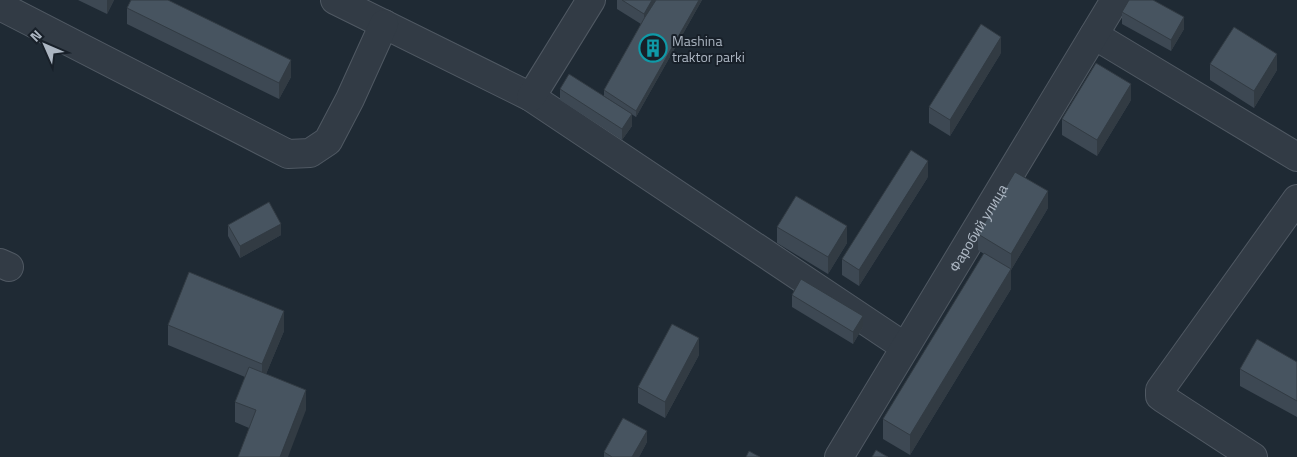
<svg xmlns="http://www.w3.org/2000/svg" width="1297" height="457" font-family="'Titillium Web',sans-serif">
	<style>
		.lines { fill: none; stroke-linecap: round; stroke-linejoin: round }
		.minor-casing { stroke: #505963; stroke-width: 30 }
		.minor { stroke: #323b45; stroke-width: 28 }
		.wall { fill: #3d4853 }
		.shaded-wall { fill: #323b43 }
		.building { fill: #475460; stroke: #323b43 }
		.labels { text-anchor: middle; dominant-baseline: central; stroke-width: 4; stroke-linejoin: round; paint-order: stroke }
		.poi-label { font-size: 14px; fill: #acb6c2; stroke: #182029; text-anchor: start }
		.street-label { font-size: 14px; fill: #acb6c2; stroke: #182029 }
	</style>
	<rect width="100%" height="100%" fill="#1f2a34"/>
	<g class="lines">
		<g class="minor-casing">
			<g id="minor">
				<path d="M 335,0 L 531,97 L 905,347"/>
				<path d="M 0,6 L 288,154 L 310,153 L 328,141 L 350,99 L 384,24"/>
				<path d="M 1094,35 L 1297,157"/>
				<path d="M 531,97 L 591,0"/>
				<path d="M 0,263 L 9,267"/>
				<path id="s1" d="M 839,457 L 1115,0"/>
				<path d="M 1253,457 L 1164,399 L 1160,396 L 1160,390 L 1297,199"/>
			</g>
		</g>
		<use href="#minor" class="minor"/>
	</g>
	<path class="wall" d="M 78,0 L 114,0 L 107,14 Z
		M 617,0 L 702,0 L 636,117 L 604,96 L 604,90 L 641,24 L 617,9 Z
		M 127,8 L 291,77 L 279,99 L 127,24 Z
		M 1122,12 L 1184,29 L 1171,51 L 1122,24 Z
		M 1001,53 L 950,136 L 929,123 L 929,107 Z
		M 1210,64 L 1277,70 L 1254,108 L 1210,80 Z
		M 560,89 L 632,126 L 622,140 L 560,100 Z
		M 1131,100 L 1097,156 L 1062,135 L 1062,119 Z
		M 928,177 L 859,286 L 842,275 L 842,259 Z
		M 1048,208 L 1011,270 L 1011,289 L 910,455 L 883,439 L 883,419 L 984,254 L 978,250 L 978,234 Z
		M 228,225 L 281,235 L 240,258 L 228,236 Z
		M 777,227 L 847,243 L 828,274 L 777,243 Z
		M 792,295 L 863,327 L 853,344 L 792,307 Z
		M 168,325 L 284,331 L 266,374 L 306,410 L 249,428 L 235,422 L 235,402 L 245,377 L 168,345 Z
		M 699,355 L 665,418 L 638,403 L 638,387 Z
		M 1297,362 L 1297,417 L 1240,386 L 1240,369 Z
		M 647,442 L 639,457 L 604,457 L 604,452 Z"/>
	<path class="shaded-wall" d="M 107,0 L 114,0 L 107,14 Z
		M 652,0 L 660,0 L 644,25 L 644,14 Z
		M 699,0 L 702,0 L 636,117 L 636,111 Z
		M 1184,17 L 1184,29 L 1171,51 L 1171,40 Z
		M 1001,37 L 1001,53 L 950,136 L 950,120 Z
		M 1277,54 L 1277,70 L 1254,108 L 1254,91 Z
		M 291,60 L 291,77 L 279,99 L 279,83 Z
		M 1131,84 L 1131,100 L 1097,156 L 1097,140 Z
		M 632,114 L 632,126 L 622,140 L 622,129 Z
		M 928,161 L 928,177 L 859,286 L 859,270 Z
		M 1048,191 L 1048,208 L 1011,270 L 1011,289 L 910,455 L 910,435 L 1011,269 L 1011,254 Z
		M 281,224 L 281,235 L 240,258 L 240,246 Z
		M 847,226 L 847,243 L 828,274 L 828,257 Z
		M 284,311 L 284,331 L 262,384 L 262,364 Z
		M 863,316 L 863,327 L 853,344 L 853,332 Z
		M 699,338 L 699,355 L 665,418 L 665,402 Z
		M 306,390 L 306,410 L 288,457 L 280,457 Z
		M 647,431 L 647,442 L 639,457 L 632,457 Z"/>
	<path class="building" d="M 131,0 L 168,0 L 291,60 L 279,83 L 127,8 Z
		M 622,0 L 652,0 L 644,14 Z
		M 656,0 L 699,0 L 636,111 L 604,90 L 645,17 Z
		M 1129,0 L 1153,0 L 1184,17 L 1171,40 L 1122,12 Z
		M 981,24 L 1001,37 L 950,120 L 929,107 Z
		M 1234,27 L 1277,54 L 1254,91 L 1210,64 Z
		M 1096,63 L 1131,84 L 1097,140 L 1062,119 Z
		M 569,74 L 632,114 L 622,129 L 560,89 Z
		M 911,150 L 928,161 L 859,270 L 842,259 Z
		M 1015,172 L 1048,191 L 1011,254 L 978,234 Z
		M 796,196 L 847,226 L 828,257 L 777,227 Z
		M 269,202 L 281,224 L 240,246 L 228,225 Z
		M 984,253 L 1011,269 L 910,435 L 883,419 Z
		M 189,272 L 284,311 L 262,364 L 168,325 Z
		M 801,279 L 863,316 L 853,332 L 792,295 Z
		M 672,324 L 699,338 L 665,402 L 638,387 Z
		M 1257,339 L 1297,362 L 1297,401 L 1240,369 Z
		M 249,367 L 306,390 L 280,457 L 238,457 L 256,410 L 235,402 Z
		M 623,418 L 647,431 L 632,457 L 612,457 L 604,452 Z
		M 876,450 L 888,457 L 872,457 Z
		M 749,451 L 760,457 L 746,457 Z"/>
	<defs>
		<g id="building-ring" transform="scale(1.4375)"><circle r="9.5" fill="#182029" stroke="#0f9aa8" stroke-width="1.5"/><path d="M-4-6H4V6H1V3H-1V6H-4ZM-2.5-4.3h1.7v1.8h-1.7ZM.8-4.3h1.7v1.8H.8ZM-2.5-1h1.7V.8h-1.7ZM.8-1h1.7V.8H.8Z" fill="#0f9aa8"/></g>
	</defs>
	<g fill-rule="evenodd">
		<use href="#building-ring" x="653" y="48"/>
	</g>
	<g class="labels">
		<g class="poi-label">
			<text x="672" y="40">Mashina<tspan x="672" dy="16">traktor parki</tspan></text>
		</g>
		<g class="street-label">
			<text stroke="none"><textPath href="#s1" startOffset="268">Фаробий улица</textPath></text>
		</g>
	</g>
	<g transform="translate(45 45) rotate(315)" stroke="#182029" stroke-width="4" paint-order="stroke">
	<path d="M0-4L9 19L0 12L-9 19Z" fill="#acb6c2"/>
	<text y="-8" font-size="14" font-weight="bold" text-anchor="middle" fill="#acb6c2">N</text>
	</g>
</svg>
